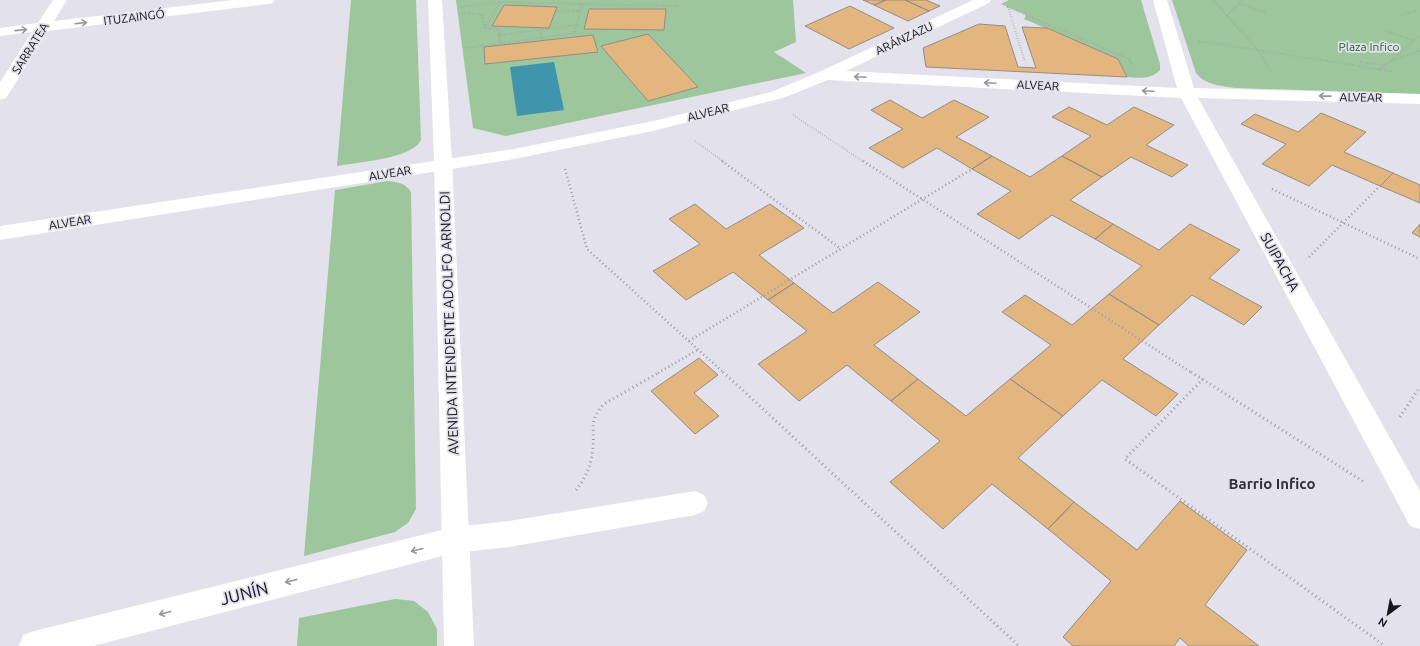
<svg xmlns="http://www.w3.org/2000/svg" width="1420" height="646" font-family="Ubuntu,sans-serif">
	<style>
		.green { fill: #9dc69c }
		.water { fill: #4095ad }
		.building { fill: #e3b67f; stroke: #948d85 }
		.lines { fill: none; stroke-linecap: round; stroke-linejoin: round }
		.path-far2 { stroke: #9d9ca4; stroke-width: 2; stroke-dasharray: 0.5 2; stroke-linecap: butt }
		.path-far1 { stroke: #9d9ca4; stroke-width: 2.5; stroke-dasharray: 1 3; stroke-linecap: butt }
		.path { stroke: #9d9ca4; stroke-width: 3; stroke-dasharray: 1 3.5; stroke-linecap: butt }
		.minor { fill: #fff; fill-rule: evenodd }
		.major { fill: #fff; fill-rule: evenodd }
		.oneway { stroke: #979698 }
		.labels { text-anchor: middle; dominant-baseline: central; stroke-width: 3.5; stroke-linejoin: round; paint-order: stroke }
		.far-street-label { font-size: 12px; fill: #17161a; stroke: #e2e1ec }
		.far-park-label { font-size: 12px; fill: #226727; stroke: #e2e1ec }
		.street-label { font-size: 14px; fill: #17161a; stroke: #e2e1ec }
		.neighbourhood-label { font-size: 15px; font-weight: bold; fill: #312f38; stroke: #e2e1ec }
		.near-street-label { font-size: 17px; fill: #17161a; stroke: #e2e1ec }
	</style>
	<rect width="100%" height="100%" fill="#e2e1ec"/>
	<path class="green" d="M 351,0 L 416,0 L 421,140 C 412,159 357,162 337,166 Z
		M 456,0 L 793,0 L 796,42 L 774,52 L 806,73 L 506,136 L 473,128 Z
		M 1009,0 L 1141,0 L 1160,64 L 1160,70 C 1150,80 1140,78 1127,77 L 1118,59 L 1024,19 L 1026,15 L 1001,4 Z
		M 1172,0 L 1420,0 L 1420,94 L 1236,88 C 1222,86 1205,85 1196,73 Z
		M 388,181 C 397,182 406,183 411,192 L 416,509 L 408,523 L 395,532 L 304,556 L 335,190 Z
		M 395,599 L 414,601 L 428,612 L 437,629 L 437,646 L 297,646 L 299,618 Z"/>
	<path class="water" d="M 554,62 L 564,110 L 517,116 L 510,67 Z"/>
	<path class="building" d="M 863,0 L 886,0 L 874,5 Z
		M 886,0 L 905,0 L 929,11 L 908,21 L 874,5 Z
		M 905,0 L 926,0 L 940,6 L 929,11 Z
		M 504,5 L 557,7 L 549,28 L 492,26 Z
		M 850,6 L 894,28 L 849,49 L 805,26 Z
		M 589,9 L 666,9 L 664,30 L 584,29 Z
		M 979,24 L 1005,26 L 1018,67 L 1036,68 L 1022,27 L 1047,28 L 1118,59 L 1127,77 L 926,67 L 923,48 Z
		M 648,34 L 698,87 L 648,101 L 601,46 Z
		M 593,35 L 598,52 L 485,64 L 484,47 Z
		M 890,100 L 922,118 L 954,100 L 989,117 L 956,137 L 992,156 L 972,169 L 937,148 L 903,168 L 869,148 L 903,129 L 871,110 Z
		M 1069,107 L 1107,125 L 1134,107 L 1174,125 L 1146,145 L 1188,165 L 1172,177 L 1131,157 L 1102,177 L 1062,156 L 1091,136 L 1052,117 Z
		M 1321,113 L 1366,132 L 1344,152 L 1393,173 L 1380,186 L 1332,165 L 1309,186 L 1262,164 L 1286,144 L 1241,124 L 1255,114 L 1298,132 Z
		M 992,156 L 1030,177 L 1062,156 L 1102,177 L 1070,200 L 1113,224 L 1095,239 L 1052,215 L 1019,239 L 977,214 L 1011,191 L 972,169 Z
		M 1393,173 L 1420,185 L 1420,203 L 1380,186 Z
		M 695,204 L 726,229 L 770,204 L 804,228 L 759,255 L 794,283 L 768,300 L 733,272 L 686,300 L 653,271 L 700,244 L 669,219 Z
		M 1113,224 L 1159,250 L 1190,224 L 1240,250 L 1209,278 L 1262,307 L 1244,325 L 1192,295 L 1159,325 L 1109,294 L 1142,266 L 1095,239 Z
		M 1420,224 L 1420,237 L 1412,233 Z
		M 878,282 L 920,312 L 874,345 L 918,379 L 891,401 L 847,365 L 799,401 L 758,364 L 807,331 L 768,300 L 794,283 L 833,313 Z
		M 1109,294 L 1159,325 L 1123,359 L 1178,394 L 1156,416 L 1102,380 L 1063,416 L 1010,379 L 1051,345 L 1002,312 L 1025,295 L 1072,325 Z
		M 699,358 L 718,375 L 694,393 L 719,416 L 695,434 L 651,391 Z
		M 918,379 L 966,416 L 1010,379 L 1063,416 L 1018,458 L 1074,502 L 1048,529 L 992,484 L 943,529 L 890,482 L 940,441 L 891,401 Z
		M 1180,501 L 1247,550 L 1205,605 L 1259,646 L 1189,646 L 1180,638 L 1174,646 L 1073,646 L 1063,637 L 1111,581 L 1048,529 L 1074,502 L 1137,550 Z"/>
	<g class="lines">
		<path class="path-far2" d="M 1213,0 L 1258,50 L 1396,72
			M 1239,3 L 1266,13
			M 461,7 L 501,2 L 582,4
			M 1007,7 L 1129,59 L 1133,67
			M 1008,7 L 1025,62
			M 556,11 L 580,11
			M 462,13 L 481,14 L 485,28 L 501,30 L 499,35 L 577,25
			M 1227,15 L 1243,0
			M 1401,15 L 1420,10
			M 485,27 L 501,2
			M 540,30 L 542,38
			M 1386,31 L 1414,41
			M 499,35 L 501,43
			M 1199,41 L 1258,50 L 1272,72
			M 465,48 L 575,33 L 582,4 L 677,6
			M 1391,61 L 1420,51
			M 1360,62 L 1384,65
			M 1379,70 L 1420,36
			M 793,115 L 864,162
			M 695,141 L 724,162"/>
		<path class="path-far1" d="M 722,161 L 841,249
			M 863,161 L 1192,373
			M 565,169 L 587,249 L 724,373
			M 1272,189 L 1420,259
			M 1309,257 L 1380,186
			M 689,341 L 972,169
			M 658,373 L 699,349"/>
		<path class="path" d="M 723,372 L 1019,646
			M 1191,372 L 1364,482
			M 1203,379 L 1125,459 L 1385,646
			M 1400,417 L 1420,387
			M 576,490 C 586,478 592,463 593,447 C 595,426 588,422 604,404 L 660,372"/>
		<path class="minor" d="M 53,0 L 67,0 L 54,21 L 233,0 L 275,0 L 273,3 L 268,4 L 48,31 L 6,98 L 0,100 L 0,82 L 32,32 L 0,36 L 0,28 L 38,23 Z
			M 973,0 L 991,0 L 989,3 L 846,71 L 1177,88 L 1153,0 L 1167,0 L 1194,88 L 1420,94 L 1420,104 L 1198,98 L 1420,491 L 1420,529 L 1410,526 L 1181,98 L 828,80 L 783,98 L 653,131 L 514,159 L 0,240 L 0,226 L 514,149 L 653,121 L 771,92 L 819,72 Z
			M 695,491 L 704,495 L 708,503 L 704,511 L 695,515 L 509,547 L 454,553 L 93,646 L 19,646 L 23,635 L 34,631 L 454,527 L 509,521 Z"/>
		<path class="major" d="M 428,0 L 442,0 L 452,161 L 474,646 L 444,646 L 434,161 Z"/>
	</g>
	<defs><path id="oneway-shaft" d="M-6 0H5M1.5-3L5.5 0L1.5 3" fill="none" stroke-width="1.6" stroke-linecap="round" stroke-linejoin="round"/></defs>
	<g class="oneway">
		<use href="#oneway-shaft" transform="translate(81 23) rotate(-7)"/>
		<use href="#oneway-shaft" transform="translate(21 30) rotate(-6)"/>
		<use href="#oneway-shaft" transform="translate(860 77) rotate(-177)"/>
		<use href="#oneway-shaft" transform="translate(990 83) rotate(-177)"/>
		<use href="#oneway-shaft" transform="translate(1148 91) rotate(-177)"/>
		<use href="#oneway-shaft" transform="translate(1325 96) rotate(-179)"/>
		<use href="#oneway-shaft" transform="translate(417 550) rotate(166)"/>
		<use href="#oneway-shaft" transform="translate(291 581) rotate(166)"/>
		<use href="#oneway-shaft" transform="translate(165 613) rotate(166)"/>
	</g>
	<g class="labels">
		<g class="far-street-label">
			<text transform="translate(134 17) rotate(-7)">ITUZAINGÓ</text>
			<text transform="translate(904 38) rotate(-25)">ARÁNZAZU</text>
			<text transform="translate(30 48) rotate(-58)">SARRATEA</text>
			<text transform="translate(1038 85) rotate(3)">ALVEAR</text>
			<text transform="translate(1361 97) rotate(1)">ALVEAR</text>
			<text transform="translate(708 112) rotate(-14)">ALVEAR</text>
			<text transform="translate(390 173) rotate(-9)">ALVEAR</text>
			<text transform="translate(70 222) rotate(-9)">ALVEAR</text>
		</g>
		<g class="far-park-label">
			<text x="1369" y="46">Plaza Infico</text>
		</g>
		<g class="street-label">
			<text transform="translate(1280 262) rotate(61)">SUIPACHA</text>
			<text transform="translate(449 323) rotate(-92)">AVENIDA INTENDENTE ADOLFO ARNOLDI</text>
		</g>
		<g class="neighbourhood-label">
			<text x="1272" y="483">Barrio Infico</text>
		</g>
		<g class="near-street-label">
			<text transform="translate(244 593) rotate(-14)">JUNÍN</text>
		</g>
	</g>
	<g transform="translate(1388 614) rotate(212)" stroke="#e2e1ec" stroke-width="3" paint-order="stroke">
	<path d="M0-3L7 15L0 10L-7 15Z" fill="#17161a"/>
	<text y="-6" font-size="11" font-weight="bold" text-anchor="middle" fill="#17161a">N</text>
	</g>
</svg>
